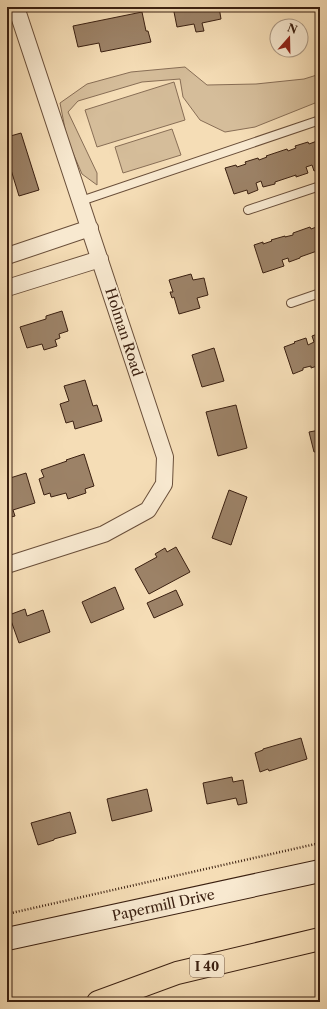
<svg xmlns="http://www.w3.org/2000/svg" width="327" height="1009" font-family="'Libre Caslon Text',serif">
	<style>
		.green { fill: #d5bd9a; stroke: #886e56 }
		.building { fill: #9c8267; stroke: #3b2011 }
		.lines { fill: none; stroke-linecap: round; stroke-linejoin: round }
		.lane-casing { stroke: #6a4f3a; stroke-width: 10 }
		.street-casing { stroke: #6a4f3a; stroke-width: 18 }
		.secondary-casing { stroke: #3b2011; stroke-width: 24 }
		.highway-casing { stroke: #3b2011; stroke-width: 24 }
		.path { stroke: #3b2011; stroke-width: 2.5; stroke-dasharray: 1 2; stroke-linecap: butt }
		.lane { stroke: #f8e9d0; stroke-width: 8 }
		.street { stroke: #f8e9d0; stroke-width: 16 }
		.secondary { stroke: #f8e9d0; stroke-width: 22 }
		.highway { stroke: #f5ddb6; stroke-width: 22 }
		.labels { text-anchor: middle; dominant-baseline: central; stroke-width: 4; stroke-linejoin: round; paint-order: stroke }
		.shield { fill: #f8e9d0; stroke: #745c4a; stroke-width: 1 }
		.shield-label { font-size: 13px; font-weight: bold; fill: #3b2011 }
		.street-label { font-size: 14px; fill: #3b2011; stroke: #f8e9d0 }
	</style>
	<rect width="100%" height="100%" fill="#f5ddb6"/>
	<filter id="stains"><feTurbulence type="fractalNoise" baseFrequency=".005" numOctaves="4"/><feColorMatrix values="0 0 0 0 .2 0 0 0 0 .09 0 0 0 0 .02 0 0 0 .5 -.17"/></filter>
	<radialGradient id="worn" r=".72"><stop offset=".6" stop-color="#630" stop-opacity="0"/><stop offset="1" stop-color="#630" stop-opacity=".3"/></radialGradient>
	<path class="green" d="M 185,67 L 207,85 L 256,84 L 304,79 L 320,74 L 320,101 L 255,127 L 225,132 L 200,120 L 183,97 L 180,79 L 142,82 L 78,101 L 68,112 L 97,173 L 97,185 L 82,174 L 67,139 L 60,103 L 87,84 L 131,72 Z
		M 174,82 L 185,120 L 97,147 L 85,110 Z
		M 172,129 L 181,155 L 123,173 L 115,147 Z"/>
	<path class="building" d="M 173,7 L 219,7 L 221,19 L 202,23 L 204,31 L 196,32 L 194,24 L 177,27 Z
		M 142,12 L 146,31 L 148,31 L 151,42 L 101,52 L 99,43 L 78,47 L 73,26 Z
		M 21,133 L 39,190 L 19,196 L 8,160 L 7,160 L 7,137 Z
		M 320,138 L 320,169 L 314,171 L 312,165 L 306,167 L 308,173 L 296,177 L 296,175 L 275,182 L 275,184 L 263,187 L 261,181 L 256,183 L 258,190 L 248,194 L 247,190 L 234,194 L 225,168 L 236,165 L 237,167 L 246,164 L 245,162 L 258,158 L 259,160 L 267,157 L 266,156 L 287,149 L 288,151 L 296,148 L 295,146 L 308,142 L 309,144 L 317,141 L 317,139 Z
		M 320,224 L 320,252 L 318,252 L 317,251 L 300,257 L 300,258 L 289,262 L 288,258 L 282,260 L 284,266 L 263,273 L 254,245 L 263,242 L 263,244 L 272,241 L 271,240 L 285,236 L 285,237 L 293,235 L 293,233 L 310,227 L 311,229 L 319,226 L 318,225 Z
		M 191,274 L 193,280 L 204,278 L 208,295 L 197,298 L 200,308 L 179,314 L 174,297 L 172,298 L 170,292 L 173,292 L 169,280 Z
		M 62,311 L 68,331 L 59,334 L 60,338 L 55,340 L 57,346 L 44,350 L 42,344 L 27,348 L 20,327 L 46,319 L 46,316 Z
		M 320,333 L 320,365 L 311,368 L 311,366 L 303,368 L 303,370 L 293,374 L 284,347 L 295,343 L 294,342 L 306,338 L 308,345 L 314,342 L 312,336 Z
		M 214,348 L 224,381 L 202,387 L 192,355 Z
		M 85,380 L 93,406 L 97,405 L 102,421 L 75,429 L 73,421 L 66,423 L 60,404 L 69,401 L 64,386 Z
		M 236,405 L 247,448 L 218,456 L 206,412 Z
		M 320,430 L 320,451 L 314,452 L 309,432 Z
		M 84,454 L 94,486 L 85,489 L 86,493 L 68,499 L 66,493 L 51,497 L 50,493 L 44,495 L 39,479 L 44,477 L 41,470 L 67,461 L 66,460 Z
		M 26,473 L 35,503 L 13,510 L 15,516 L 7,518 L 7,479 Z
		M 229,490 L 247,497 L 231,545 L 212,538 Z
		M 176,547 L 190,572 L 149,594 L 135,569 L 157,557 L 155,554 L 165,548 L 167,552 Z
		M 115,587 L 124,609 L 91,623 L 82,602 Z
		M 176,590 L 183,605 L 154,618 L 147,603 Z
		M 25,609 L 27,616 L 43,610 L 50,632 L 19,643 L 9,615 Z
		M 301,738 L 307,759 L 269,771 L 268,769 L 260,772 L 255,753 L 263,750 L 263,749 Z
		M 232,777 L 233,782 L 243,780 L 247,803 L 238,805 L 236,798 L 207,804 L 203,783 Z
		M 147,789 L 152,811 L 112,821 L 107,799 Z
		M 70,812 L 76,833 L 54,839 L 54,840 L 38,845 L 31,823 Z"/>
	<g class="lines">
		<g class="lane-casing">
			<path id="lane" d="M 81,201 L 320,120
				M 248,210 L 320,186
				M 291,303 L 320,293"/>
		</g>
		<g class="street-casing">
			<path id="street" d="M 7,256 L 90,228
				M 7,288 L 100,259
				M 7,565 L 104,534 L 148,510 L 164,484 L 165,457 L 16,7"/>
		</g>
		<g class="secondary-casing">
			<g id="secondary">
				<path id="s1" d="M 7,939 L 320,871"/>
			</g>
		</g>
		<g class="highway-casing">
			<path id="highway" d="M 98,1002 L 177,973 L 320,939"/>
		</g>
		<path class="path" d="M 7,914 L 320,843"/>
		<use href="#lane" class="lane"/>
		<use href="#street" class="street"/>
		<use href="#secondary" class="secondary"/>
		<use href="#highway" class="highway"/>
	</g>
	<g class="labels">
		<rect class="shield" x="190" y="955" width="34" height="22" rx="3"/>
		<g class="shield-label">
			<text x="207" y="966">I 40</text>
		</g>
		<g class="street-label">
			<text transform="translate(124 332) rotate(72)">Holman Road</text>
			<text stroke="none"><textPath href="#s1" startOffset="160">Papermill Drive</textPath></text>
		</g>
	</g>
	<rect width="327" height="1009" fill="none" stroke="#f5ddb6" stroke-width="24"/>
	<rect x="8" y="8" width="311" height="993" fill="none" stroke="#3b2011" stroke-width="2"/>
	<rect x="12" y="12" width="303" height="985" fill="none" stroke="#3b2011"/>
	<g transform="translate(289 38) rotate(20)"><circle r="19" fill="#f8e9d0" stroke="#ac9984"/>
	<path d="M0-3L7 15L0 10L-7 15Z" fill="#8f2418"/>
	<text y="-6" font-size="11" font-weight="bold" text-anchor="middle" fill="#3b2011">N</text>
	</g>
	<rect width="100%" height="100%" filter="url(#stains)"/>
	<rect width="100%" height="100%" fill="url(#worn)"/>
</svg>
